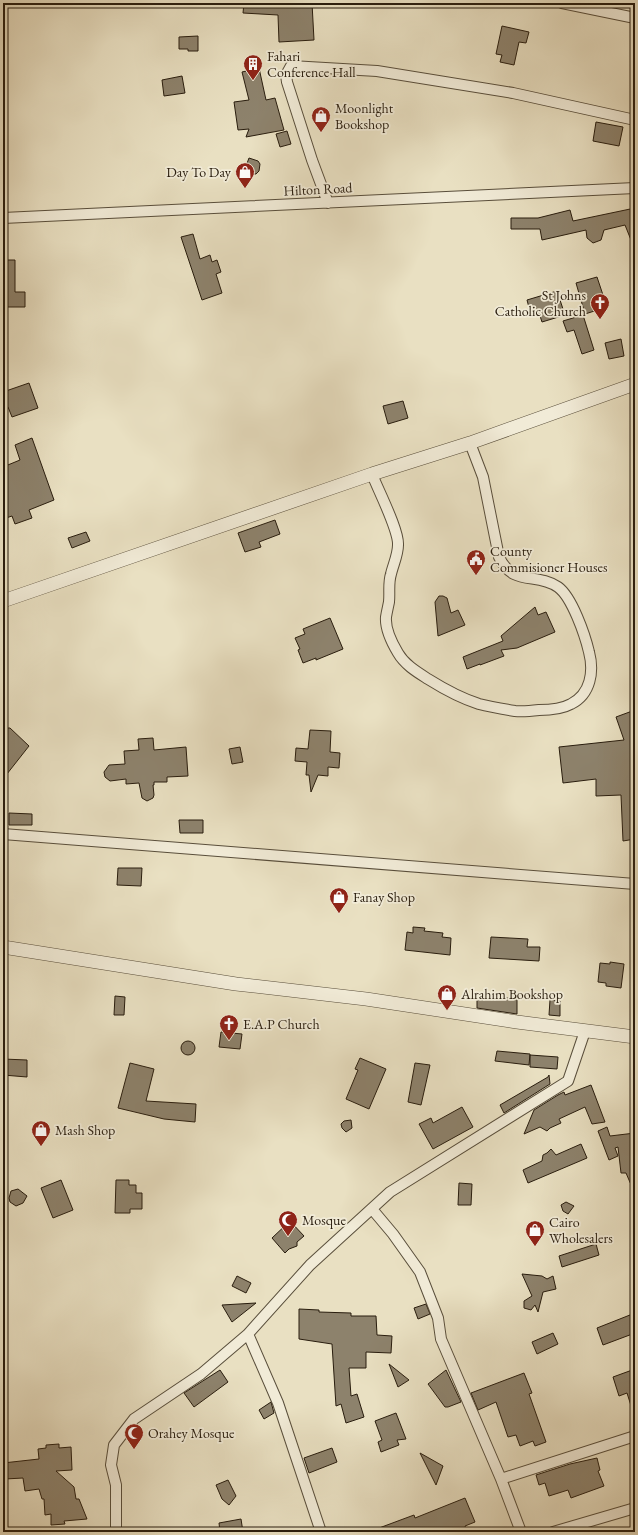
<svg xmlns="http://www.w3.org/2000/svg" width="638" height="1535" font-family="'EB Garamond',serif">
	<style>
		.building { fill: #8d826c; stroke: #291d0e }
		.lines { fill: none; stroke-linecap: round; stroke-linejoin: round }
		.minor-casing { stroke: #594e3b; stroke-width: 12 }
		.tertiary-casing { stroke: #594e3b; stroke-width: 14 }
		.minor { stroke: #f1ebd7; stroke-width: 10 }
		.tertiary { stroke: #f1ebd7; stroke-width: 13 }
		.labels { text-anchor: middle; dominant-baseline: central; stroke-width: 3.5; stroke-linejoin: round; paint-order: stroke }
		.poi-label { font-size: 14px; fill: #291d0e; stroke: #f1ebd7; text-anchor: start }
		.street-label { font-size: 14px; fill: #291d0e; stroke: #f1ebd7 }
	</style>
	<rect width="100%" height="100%" fill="#e9e0c2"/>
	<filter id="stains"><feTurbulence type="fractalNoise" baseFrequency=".005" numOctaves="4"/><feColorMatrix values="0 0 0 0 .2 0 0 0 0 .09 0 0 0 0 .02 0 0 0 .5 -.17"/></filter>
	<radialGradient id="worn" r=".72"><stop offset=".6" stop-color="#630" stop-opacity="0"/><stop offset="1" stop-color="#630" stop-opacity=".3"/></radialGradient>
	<path class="building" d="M 244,3 L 312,3 L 314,40 L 279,42 L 278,15 L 243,13 Z
		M 502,26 L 529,32 L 526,43 L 519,42 L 514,65 L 500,62 L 502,55 L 496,54 Z
		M 198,36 L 198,51 L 188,51 L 188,49 L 179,49 L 179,37 Z
		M 259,68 L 266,100 L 275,98 L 284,130 L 246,137 L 249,129 L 238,130 L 234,102 L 249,100 L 242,72 Z
		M 182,76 L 185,93 L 164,96 L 162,80 Z
		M 596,122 L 623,127 L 619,146 L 593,141 Z
		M 287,131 L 291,144 L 280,147 L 276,134 Z
		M 249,158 L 258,161 L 260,164 L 259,171 L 256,174 L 252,174 L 246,170 L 246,166 Z
		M 635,208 L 635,250 L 625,225 L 604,230 L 601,240 L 593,243 L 587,238 L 586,230 L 542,240 L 540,229 L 511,229 L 511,218 L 538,218 L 570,210 L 573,221 Z
		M 193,234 L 200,259 L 210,255 L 212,262 L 217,260 L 221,272 L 216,274 L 222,293 L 202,300 L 181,237 Z
		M 3,260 L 15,260 L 15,292 L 25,292 L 25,307 L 3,307 Z
		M 597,277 L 607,307 L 585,314 L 576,283 Z
		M 557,291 L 565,315 L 542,322 L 539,313 L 531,315 L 527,300 Z
		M 583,315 L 594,350 L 582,354 L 574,330 L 567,332 L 563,321 Z
		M 621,339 L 624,356 L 609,359 L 605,343 Z
		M 29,383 L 38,408 L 12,417 L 8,407 L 3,409 L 3,392 Z
		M 403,401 L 408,418 L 388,424 L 383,406 Z
		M 32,438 L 54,500 L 29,510 L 32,518 L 15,524 L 12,516 L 3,519 L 3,467 L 20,460 L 15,445 Z
		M 275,520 L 280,534 L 259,542 L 261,547 L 245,552 L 238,533 Z
		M 86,532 L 90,541 L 72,548 L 68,538 Z
		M 439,596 L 443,596 L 447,598 L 451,613 L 458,610 L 465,625 L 438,636 L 435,602 Z
		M 535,607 L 538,615 L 546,612 L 555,632 L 517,648 L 501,650 L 504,656 L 480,665 L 480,664 L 467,669 L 463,657 L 503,641 L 501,636 Z
		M 330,618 L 343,649 L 316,660 L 316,658 L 303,663 L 298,650 L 300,649 L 295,638 L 305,634 L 303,629 Z
		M 635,710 L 635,839 L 623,841 L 621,795 L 596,796 L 596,779 L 563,783 L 559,747 L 624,740 L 616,717 Z
		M 3,728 L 10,728 L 29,746 L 3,779 Z
		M 310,730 L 331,731 L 330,752 L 340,753 L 339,768 L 328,767 L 328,776 L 318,775 L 311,792 L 309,775 L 306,775 L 307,762 L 295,761 L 296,748 L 308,749 Z
		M 153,738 L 154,750 L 186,747 L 188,776 L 167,777 L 167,782 L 154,782 L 154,785 L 153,785 L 154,795 L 153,798 L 147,801 L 142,798 L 139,783 L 126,784 L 126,779 L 110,781 L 105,777 L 104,772 L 109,765 L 125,764 L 124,751 L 139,750 L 138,739 Z
		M 240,747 L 243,762 L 232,764 L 229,749 Z
		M 9,813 L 32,814 L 32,825 L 9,825 Z
		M 179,820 L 203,820 L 203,833 L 180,833 Z
		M 118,868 L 142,868 L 141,886 L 117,885 Z
		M 413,927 L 425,928 L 424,931 L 443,933 L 442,937 L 451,938 L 450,955 L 405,950 L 407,932 L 413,933 Z
		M 491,937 L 528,939 L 527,947 L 540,947 L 539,961 L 489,958 Z
		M 610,962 L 624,964 L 621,988 L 606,986 L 606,983 L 598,982 L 600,963 L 610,964 Z
		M 115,996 L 125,997 L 124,1015 L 114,1015 Z
		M 477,998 L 517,998 L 517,1014 L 477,1008 Z
		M 550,1000 L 560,1001 L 560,1016 L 549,1015 Z
		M 221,1032 L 242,1034 L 240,1049 L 219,1047 Z
		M181 1048a7 7 0 1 1 14 0a7 7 0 1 1-14 0Z
		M 497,1051 L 530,1054 L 529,1065 L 495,1061 Z
		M 530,1055 L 558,1057 L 557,1069 L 530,1067 Z
		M 360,1058 L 386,1069 L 369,1109 L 346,1099 L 358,1070 L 355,1069 Z
		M 3,1059 L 27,1060 L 27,1077 L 3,1075 Z
		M 130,1063 L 154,1069 L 146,1101 L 196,1104 L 195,1122 L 164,1119 L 118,1108 Z
		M 415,1063 L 430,1065 L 421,1105 L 408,1102 Z
		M 549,1075 L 550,1084 L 504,1113 L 500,1105 L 548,1077 Z
		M 591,1085 L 605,1122 L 592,1124 L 585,1107 L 559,1119 L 561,1123 L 550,1128 L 547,1131 L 540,1127 L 524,1134 L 534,1110 L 558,1095 L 564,1092 L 565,1095 Z
		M 462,1107 L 473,1127 L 433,1149 L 419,1124 L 431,1118 L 433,1123 Z
		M 351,1120 L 352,1128 L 346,1132 L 342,1128 L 341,1124 L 344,1121 Z
		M 607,1127 L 610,1136 L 635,1133 L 635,1194 L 626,1173 L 621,1173 L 618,1147 L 615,1148 L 618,1156 L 609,1160 L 598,1131 Z
		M 581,1144 L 587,1158 L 528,1183 L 523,1170 L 542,1161 L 543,1155 L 547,1153 L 551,1149 L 556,1155 Z
		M 61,1180 L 73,1210 L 53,1218 L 41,1188 Z
		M 116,1180 L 129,1180 L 129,1185 L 136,1185 L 136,1193 L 142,1193 L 142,1209 L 130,1209 L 130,1213 L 115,1213 Z
		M 459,1183 L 472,1184 L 471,1205 L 458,1205 Z
		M 18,1189 L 27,1196 L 23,1203 L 16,1206 L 10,1202 L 9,1198 L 11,1191 Z
		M 566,1202 L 574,1206 L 568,1214 L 563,1211 L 561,1205 Z
		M 290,1221 L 304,1236 L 297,1242 L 297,1246 L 289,1249 L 285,1253 L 272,1238 Z
		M 596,1244 L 599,1255 L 562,1267 L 559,1256 Z
		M 522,1274 L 542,1276 L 547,1279 L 553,1276 L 556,1289 L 543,1292 L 538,1312 L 535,1305 L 531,1310 L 524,1308 L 524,1301 L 532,1296 Z
		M 237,1276 L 251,1283 L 246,1293 L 232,1286 Z
		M 256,1303 L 232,1322 L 222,1305 Z
		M 426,1304 L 430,1314 L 418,1319 L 414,1308 Z
		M 299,1309 L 319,1310 L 319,1312 L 351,1313 L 351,1316 L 376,1316 L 377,1335 L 392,1336 L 391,1353 L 366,1352 L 366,1368 L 349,1368 L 351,1396 L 357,1394 L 364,1417 L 346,1423 L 341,1404 L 336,1406 L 332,1344 L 299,1339 Z
		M 635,1313 L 635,1333 L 603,1345 L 597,1328 Z
		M 553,1333 L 558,1344 L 537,1354 L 532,1342 Z
		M 389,1364 L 409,1380 L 398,1387 Z
		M 635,1369 L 635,1412 L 633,1412 L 627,1393 L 619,1396 L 613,1377 Z
		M 220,1370 L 228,1382 L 194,1407 L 184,1393 Z
		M 446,1370 L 461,1402 L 448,1407 L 445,1407 L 428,1384 Z
		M 524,1373 L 532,1393 L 529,1394 L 546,1442 L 535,1446 L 533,1441 L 520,1446 L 516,1435 L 508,1437 L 496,1402 L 478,1410 L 471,1393 Z
		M 271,1402 L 274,1413 L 264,1419 L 259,1410 Z
		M 396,1413 L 406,1439 L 397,1440 L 399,1445 L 381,1452 L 378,1442 L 382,1440 L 375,1421 Z
		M 59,1444 L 59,1448 L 71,1447 L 72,1470 L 56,1471 L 74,1487 L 76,1499 L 79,1499 L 87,1519 L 64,1521 L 65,1524 L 51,1525 L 51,1514 L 45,1515 L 44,1499 L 42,1499 L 39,1489 L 25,1491 L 23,1478 L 5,1479 L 3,1475 L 3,1463 L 39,1459 L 38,1449 L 46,1448 L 46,1445 Z
		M 332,1448 L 337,1462 L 309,1473 L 304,1458 Z
		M 420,1453 L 443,1466 L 436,1485 Z
		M 597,1458 L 600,1470 L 598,1471 L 604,1486 L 571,1498 L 568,1490 L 549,1496 L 545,1483 L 539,1485 L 536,1475 L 570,1464 Z
		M 228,1480 L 236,1496 L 229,1505 L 222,1499 L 216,1485 Z
		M 465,1498 L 475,1522 L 465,1526 L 467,1532 L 452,1532 L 450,1528 L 440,1532 L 372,1532 L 371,1531 L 414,1515 L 415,1518 Z
		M 241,1519 L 243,1532 L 220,1532 L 219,1523 Z"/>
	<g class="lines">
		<g class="minor-casing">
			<path id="minor" d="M 562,3 L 635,18
				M 328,203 L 312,160 L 287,82 L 286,75 L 291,66 L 377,71 L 513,93 L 635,120
				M 3,218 L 635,188
				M 372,474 C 378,490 399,530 398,545 C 398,555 393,565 391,574 C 388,583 390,593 389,602 C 388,607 387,611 386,617 C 385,629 392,643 398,653 C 405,665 417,672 428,679 C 444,689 460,698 479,704 C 491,707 503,709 515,711 C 522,712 531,711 539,710 C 549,710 562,709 571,704 C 591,694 594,671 589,652 C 585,635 572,597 558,587 C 536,572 513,587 499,557 L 483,477 L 470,443
				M 3,834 L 635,884
				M 372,1209 L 393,1234 L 420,1272 L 438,1318 L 441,1339 L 501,1479 L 521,1532
				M 248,1334 L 278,1403 L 321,1532
				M 501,1479 L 635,1436
				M 116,1532 L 116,1485 L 111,1465 L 114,1445 L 134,1419 L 201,1374 L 248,1334 L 310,1265 L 390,1192 L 568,1081 L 585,1031
				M 553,1532 L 635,1508"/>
		</g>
		<g class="tertiary-casing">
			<path id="tertiary" d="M 3,601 L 372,474 L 470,443 L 635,384
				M 3,947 L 236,984 L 366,999 L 517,1022 L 635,1037"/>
		</g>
		<use href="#minor" class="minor"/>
		<use href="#tertiary" class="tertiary"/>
	</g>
	<defs>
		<g id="building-pin" transform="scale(1)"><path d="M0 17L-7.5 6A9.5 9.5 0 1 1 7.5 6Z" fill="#8f2418" stroke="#f1ebd7"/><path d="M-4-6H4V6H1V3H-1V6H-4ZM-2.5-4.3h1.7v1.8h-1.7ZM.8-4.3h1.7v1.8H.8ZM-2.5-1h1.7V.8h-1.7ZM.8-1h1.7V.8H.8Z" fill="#fff"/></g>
		<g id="shop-pin" transform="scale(1)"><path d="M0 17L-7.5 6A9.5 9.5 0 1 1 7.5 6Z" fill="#8f2418" stroke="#f1ebd7"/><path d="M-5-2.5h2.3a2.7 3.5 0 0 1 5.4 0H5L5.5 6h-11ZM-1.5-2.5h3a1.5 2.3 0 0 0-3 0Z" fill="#fff"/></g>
		<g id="church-pin" transform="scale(1)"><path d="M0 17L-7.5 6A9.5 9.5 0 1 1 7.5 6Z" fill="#8f2418" stroke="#f1ebd7"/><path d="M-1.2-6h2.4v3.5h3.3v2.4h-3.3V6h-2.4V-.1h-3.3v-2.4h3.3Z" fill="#fff"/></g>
		<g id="civic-pin" transform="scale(1)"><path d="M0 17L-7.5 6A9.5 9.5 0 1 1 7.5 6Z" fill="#8f2418" stroke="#f1ebd7"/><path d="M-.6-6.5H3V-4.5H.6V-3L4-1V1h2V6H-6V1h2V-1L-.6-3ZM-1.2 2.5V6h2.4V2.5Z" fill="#fff"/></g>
		<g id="mosque-pin" transform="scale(1)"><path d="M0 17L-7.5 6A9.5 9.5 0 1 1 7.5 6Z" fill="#8f2418" stroke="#f1ebd7"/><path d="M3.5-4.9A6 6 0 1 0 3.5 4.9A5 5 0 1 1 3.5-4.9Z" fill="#fff"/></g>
	</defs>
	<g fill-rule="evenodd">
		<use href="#building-pin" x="253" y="64"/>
		<use href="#shop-pin" x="321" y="116"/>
		<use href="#shop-pin" x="245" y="172"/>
		<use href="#church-pin" x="600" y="303"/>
		<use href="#civic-pin" x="476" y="559"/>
		<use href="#shop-pin" x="339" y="897"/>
		<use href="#shop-pin" x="447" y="994"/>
		<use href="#church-pin" x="229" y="1024"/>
		<use href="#shop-pin" x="41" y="1130"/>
		<use href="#mosque-pin" x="288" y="1220"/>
		<use href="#shop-pin" x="535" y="1230"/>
		<use href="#mosque-pin" x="134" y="1433"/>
	</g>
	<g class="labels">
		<g class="poi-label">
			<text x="267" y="56">Fahari<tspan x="267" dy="16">Conference Hall</tspan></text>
			<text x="335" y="108">Moonlight<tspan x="335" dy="16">Bookshop</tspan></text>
			<text x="231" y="172" text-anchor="end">Day To Day</text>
			<text x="586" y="295" text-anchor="end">St Johns<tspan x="586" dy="16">Catholic Church</tspan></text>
			<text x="490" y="551">County<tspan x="490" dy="16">Commisioner Houses</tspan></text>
			<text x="353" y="897">Fanay Shop</text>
			<text x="461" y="994">Alrahim Bookshop</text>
			<text x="243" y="1024">E.A.P Church</text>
			<text x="55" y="1130">Mash Shop</text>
			<text x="302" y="1220">Mosque</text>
			<text x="549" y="1222">Cairo<tspan x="549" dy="16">Wholesalers</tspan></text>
			<text x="148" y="1433">Orahey Mosque</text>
		</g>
		<g class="street-label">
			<text transform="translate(318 189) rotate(-3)">Hilton Road</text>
		</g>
	</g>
	<rect width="638" height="1535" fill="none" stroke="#e9e0c2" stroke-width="16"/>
	<rect x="4" y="4" width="630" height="1527" fill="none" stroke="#291d0e" stroke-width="2"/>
	<rect x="8" y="8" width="622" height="1519" fill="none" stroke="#291d0e"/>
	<rect width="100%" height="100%" filter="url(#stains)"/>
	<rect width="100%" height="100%" fill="url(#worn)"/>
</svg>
